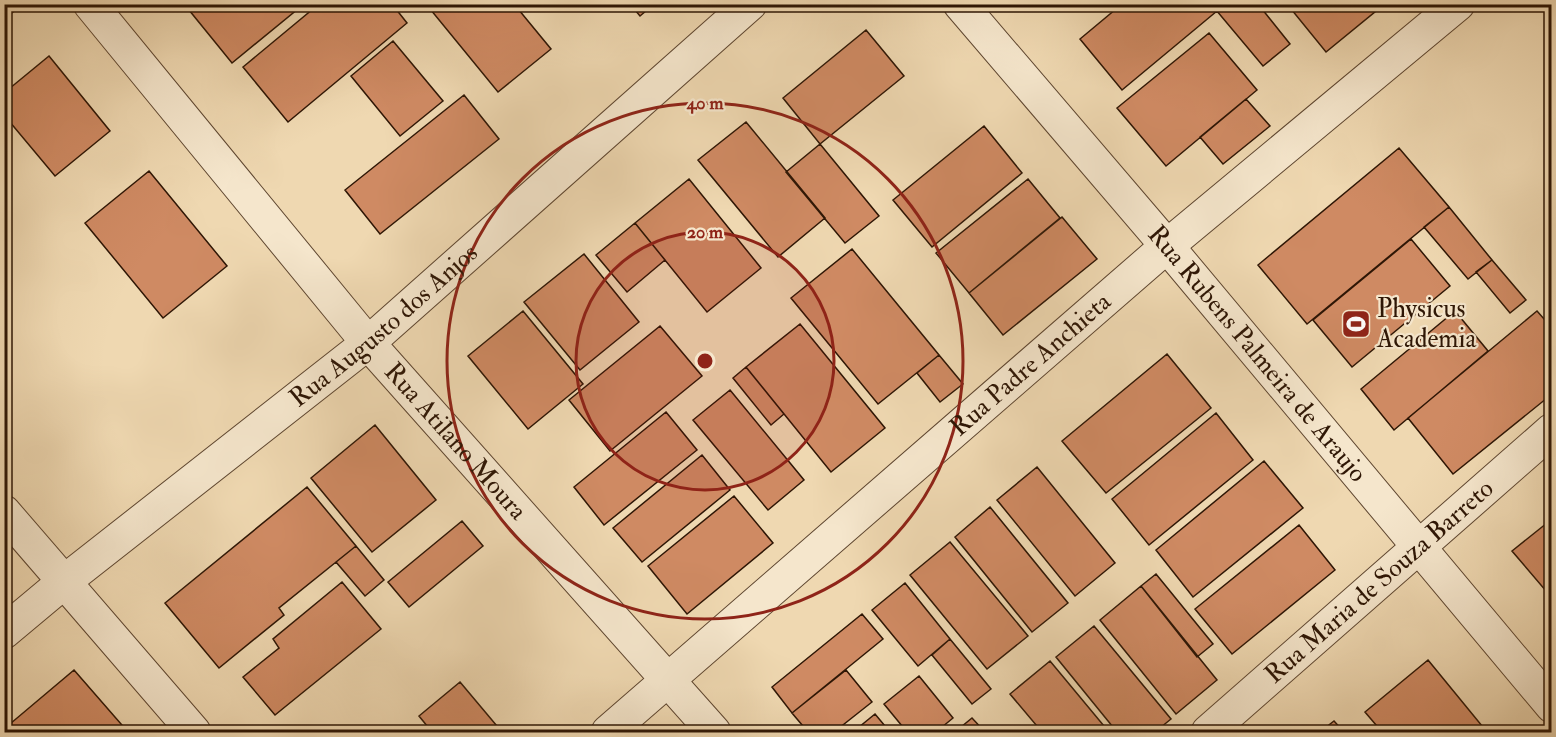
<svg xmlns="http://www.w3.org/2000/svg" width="1556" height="737" font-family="'IM FELL Double Pica',serif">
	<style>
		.building { fill: #cf8a63; stroke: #2e1605; stroke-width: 1.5 }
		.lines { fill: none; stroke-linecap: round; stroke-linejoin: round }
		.minor-casing { stroke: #5e4630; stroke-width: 35 }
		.minor { stroke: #f5e6cc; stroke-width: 33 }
		.ring { fill: none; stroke: #8f2418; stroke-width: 3 }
		.labels { text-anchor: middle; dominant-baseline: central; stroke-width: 4.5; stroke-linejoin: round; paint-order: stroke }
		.poi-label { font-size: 26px; fill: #2e1605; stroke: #f5e6cc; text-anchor: start }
		.street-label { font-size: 26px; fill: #2e1605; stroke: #f5e6cc }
		.centre { fill: #8f2418; stroke: #f5e6cc; stroke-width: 3 }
		.ring-label { font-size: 18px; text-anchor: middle; font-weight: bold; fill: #8f2418; stroke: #f5e6cc; stroke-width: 4.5; stroke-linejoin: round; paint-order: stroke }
	</style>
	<rect width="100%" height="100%" fill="#efd8b1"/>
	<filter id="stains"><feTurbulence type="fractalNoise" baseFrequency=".00333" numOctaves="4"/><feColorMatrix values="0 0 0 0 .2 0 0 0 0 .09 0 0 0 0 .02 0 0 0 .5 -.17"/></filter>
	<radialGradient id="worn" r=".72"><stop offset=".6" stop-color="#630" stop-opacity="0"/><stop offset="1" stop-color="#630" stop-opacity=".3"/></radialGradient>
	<path class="building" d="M 4,4 L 15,4 L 18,8 L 4,19 Z
		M 196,4 L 304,4 L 232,63 L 189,10 Z
		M 319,4 L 392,4 L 407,23 L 288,122 L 243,67 Z
		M 426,4 L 514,4 L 551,49 L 498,92 Z
		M 630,4 L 654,4 L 640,16 Z
		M 1122,4 L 1211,4 L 1217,11 L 1122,90 L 1080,39 Z
		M 1211,4 L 1258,4 L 1290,44 L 1263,66 Z
		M 1287,4 L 1371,4 L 1376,11 L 1326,52 Z
		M 866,30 L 904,76 L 820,144 L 783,98 Z
		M 1209,33 L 1257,90 L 1166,166 L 1117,108 Z
		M 393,41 L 443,101 L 400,136 L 351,76 Z
		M 49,56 L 110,131 L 55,176 L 4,115 L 4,93 Z
		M 464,95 L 499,139 L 380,234 L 345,190 Z
		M 1246,99 L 1270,126 L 1223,164 L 1200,137 Z
		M 746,122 L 825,218 L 778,257 L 698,160 Z
		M 984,126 L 1022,173 L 932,247 L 893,200 Z
		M 820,144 L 879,216 L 845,243 L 786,172 Z
		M 1399,148 L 1449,207 L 1307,324 L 1258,265 Z
		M 149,171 L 227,266 L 163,318 L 85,223 Z
		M 689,179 L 761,268 L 707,312 L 635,223 Z
		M 1028,179 L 1060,218 L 969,293 L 936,253 Z
		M 1449,207 L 1492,260 L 1468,279 L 1424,227 Z
		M 1062,217 L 1097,259 L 1003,335 L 969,293 Z
		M 635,223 L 665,260 L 627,292 L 596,255 Z
		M 1411,239 L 1450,286 L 1352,367 L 1313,320 Z
		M 852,249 L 939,355 L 878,404 L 791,298 Z
		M 584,254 L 639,322 L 580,370 L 524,302 Z
		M 1492,260 L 1526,300 L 1510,313 L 1476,272 Z
		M 523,311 L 583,384 L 528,429 L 468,356 Z
		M 1455,311 L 1488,351 L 1394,430 L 1361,389 Z
		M 1537,311 L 1552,328 L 1552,394 L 1453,474 L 1408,418 Z
		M 800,324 L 885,428 L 831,472 L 746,367 Z
		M 660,326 L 702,376 L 610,451 L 569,400 Z
		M 1167,354 L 1211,408 L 1106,493 L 1062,441 Z
		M 939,355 L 963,384 L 940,402 L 917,373 Z
		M 746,367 L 784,414 L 771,425 L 733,378 Z
		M 730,390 L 804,480 L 768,510 L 693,420 Z
		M 666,412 L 697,450 L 604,525 L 574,487 Z
		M 1216,413 L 1253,460 L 1149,545 L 1112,499 Z
		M 375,425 L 436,500 L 372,552 L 311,478 Z
		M 702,455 L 730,490 L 642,562 L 613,528 Z
		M 1264,461 L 1303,508 L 1193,597 L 1156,550 Z
		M 1037,467 L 1115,563 L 1075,596 L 997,500 Z
		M 307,487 L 356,546 L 279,608 L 284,615 L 219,668 L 165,603 Z
		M 734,496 L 773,543 L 687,614 L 648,566 Z
		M 990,507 L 1068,603 L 1032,632 L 955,537 Z
		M 1552,519 L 1552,598 L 1512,551 Z
		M 462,521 L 483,546 L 409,607 L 388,582 Z
		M 1299,525 L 1335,570 L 1232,654 L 1195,609 Z
		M 950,542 L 1028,636 L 987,669 L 910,575 Z
		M 356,546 L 384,580 L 365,596 L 336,562 Z
		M 1156,574 L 1213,644 L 1197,657 L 1141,586 Z
		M 342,582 L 381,629 L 275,715 L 243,677 L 279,648 L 273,639 Z
		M 905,583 L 950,639 L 918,666 L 872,610 Z
		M 1141,586 L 1217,680 L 1176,714 L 1100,620 Z
		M 862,614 L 883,639 L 792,713 L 772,687 Z
		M 1094,626 L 1171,719 L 1155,732 L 1117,732 L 1056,657 Z
		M 950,639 L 991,689 L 972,704 L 932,655 Z
		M 1428,660 L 1487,732 L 1382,732 L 1365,712 Z
		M 1050,661 L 1109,732 L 1042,732 L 1010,694 Z
		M 74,670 L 128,732 L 4,732 L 4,729 Z
		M 846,670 L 872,702 L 834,732 L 808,732 L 792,713 Z
		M 919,676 L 953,718 L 936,732 L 907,732 L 884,704 Z
		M 460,682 L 502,732 L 432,732 L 419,716 Z
		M 875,714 L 890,732 L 853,732 Z
		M 972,718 L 985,732 L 955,732 Z
		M 1334,721 L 1344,732 L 1320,732 Z"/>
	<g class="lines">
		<g class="minor-casing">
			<g id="minor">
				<path id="s1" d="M 90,4 L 368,343 L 714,732"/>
				<path id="s2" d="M 960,4 L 1167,246 L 1552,706"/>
				<path d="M 4,512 L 194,732"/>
				<path id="s3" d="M 4,632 L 65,581 L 368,343 L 750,4"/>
				<path id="s4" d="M 608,732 L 1167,246 L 1458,4"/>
				<path id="s5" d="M 1208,732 L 1552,430"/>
			</g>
		</g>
		<use href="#minor" class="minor"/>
	</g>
	<circle cx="705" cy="361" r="129" fill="#8f2418" fill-opacity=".12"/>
	<g class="ring">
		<circle cx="705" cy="361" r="129"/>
		<circle cx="705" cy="361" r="258"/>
	</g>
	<defs>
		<g id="stadium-square" transform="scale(1.5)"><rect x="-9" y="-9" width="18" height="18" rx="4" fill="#8f2418" stroke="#f5e6cc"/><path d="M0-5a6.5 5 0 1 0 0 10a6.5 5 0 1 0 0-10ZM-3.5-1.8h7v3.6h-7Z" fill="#fff"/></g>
	</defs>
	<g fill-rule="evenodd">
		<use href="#stadium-square" x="1356" y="324"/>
	</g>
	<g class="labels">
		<g class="poi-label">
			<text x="1377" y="309">Physicus<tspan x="1377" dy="30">Academia</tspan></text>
		</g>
		<g class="street-label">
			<text stroke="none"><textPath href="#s3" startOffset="488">Rua Augusto dos Anjos</textPath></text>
			<text stroke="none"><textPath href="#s2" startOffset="459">Rua Rubens Palmeira de Araujo</textPath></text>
			<text stroke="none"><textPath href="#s4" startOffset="560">Rua Padre Anchieta</textPath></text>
			<text stroke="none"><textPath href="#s1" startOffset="570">Rua Atilano Moura</textPath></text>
			<text stroke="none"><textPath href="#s5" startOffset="228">Rua Maria de Souza Barreto</textPath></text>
		</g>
	</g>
	<circle cx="705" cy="361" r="9" class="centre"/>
	<g class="ring-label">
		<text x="705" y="109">40 m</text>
		<text x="705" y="238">20 m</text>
	</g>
	<rect width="1556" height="737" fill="none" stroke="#efd8b1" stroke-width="24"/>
	<rect x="6" y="6" width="1544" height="725" fill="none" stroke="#2e1605" stroke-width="3"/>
	<rect x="12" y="12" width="1532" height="713" fill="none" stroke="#2e1605" stroke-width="1.5"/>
	<rect width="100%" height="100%" filter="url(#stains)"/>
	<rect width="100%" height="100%" fill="url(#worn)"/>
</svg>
